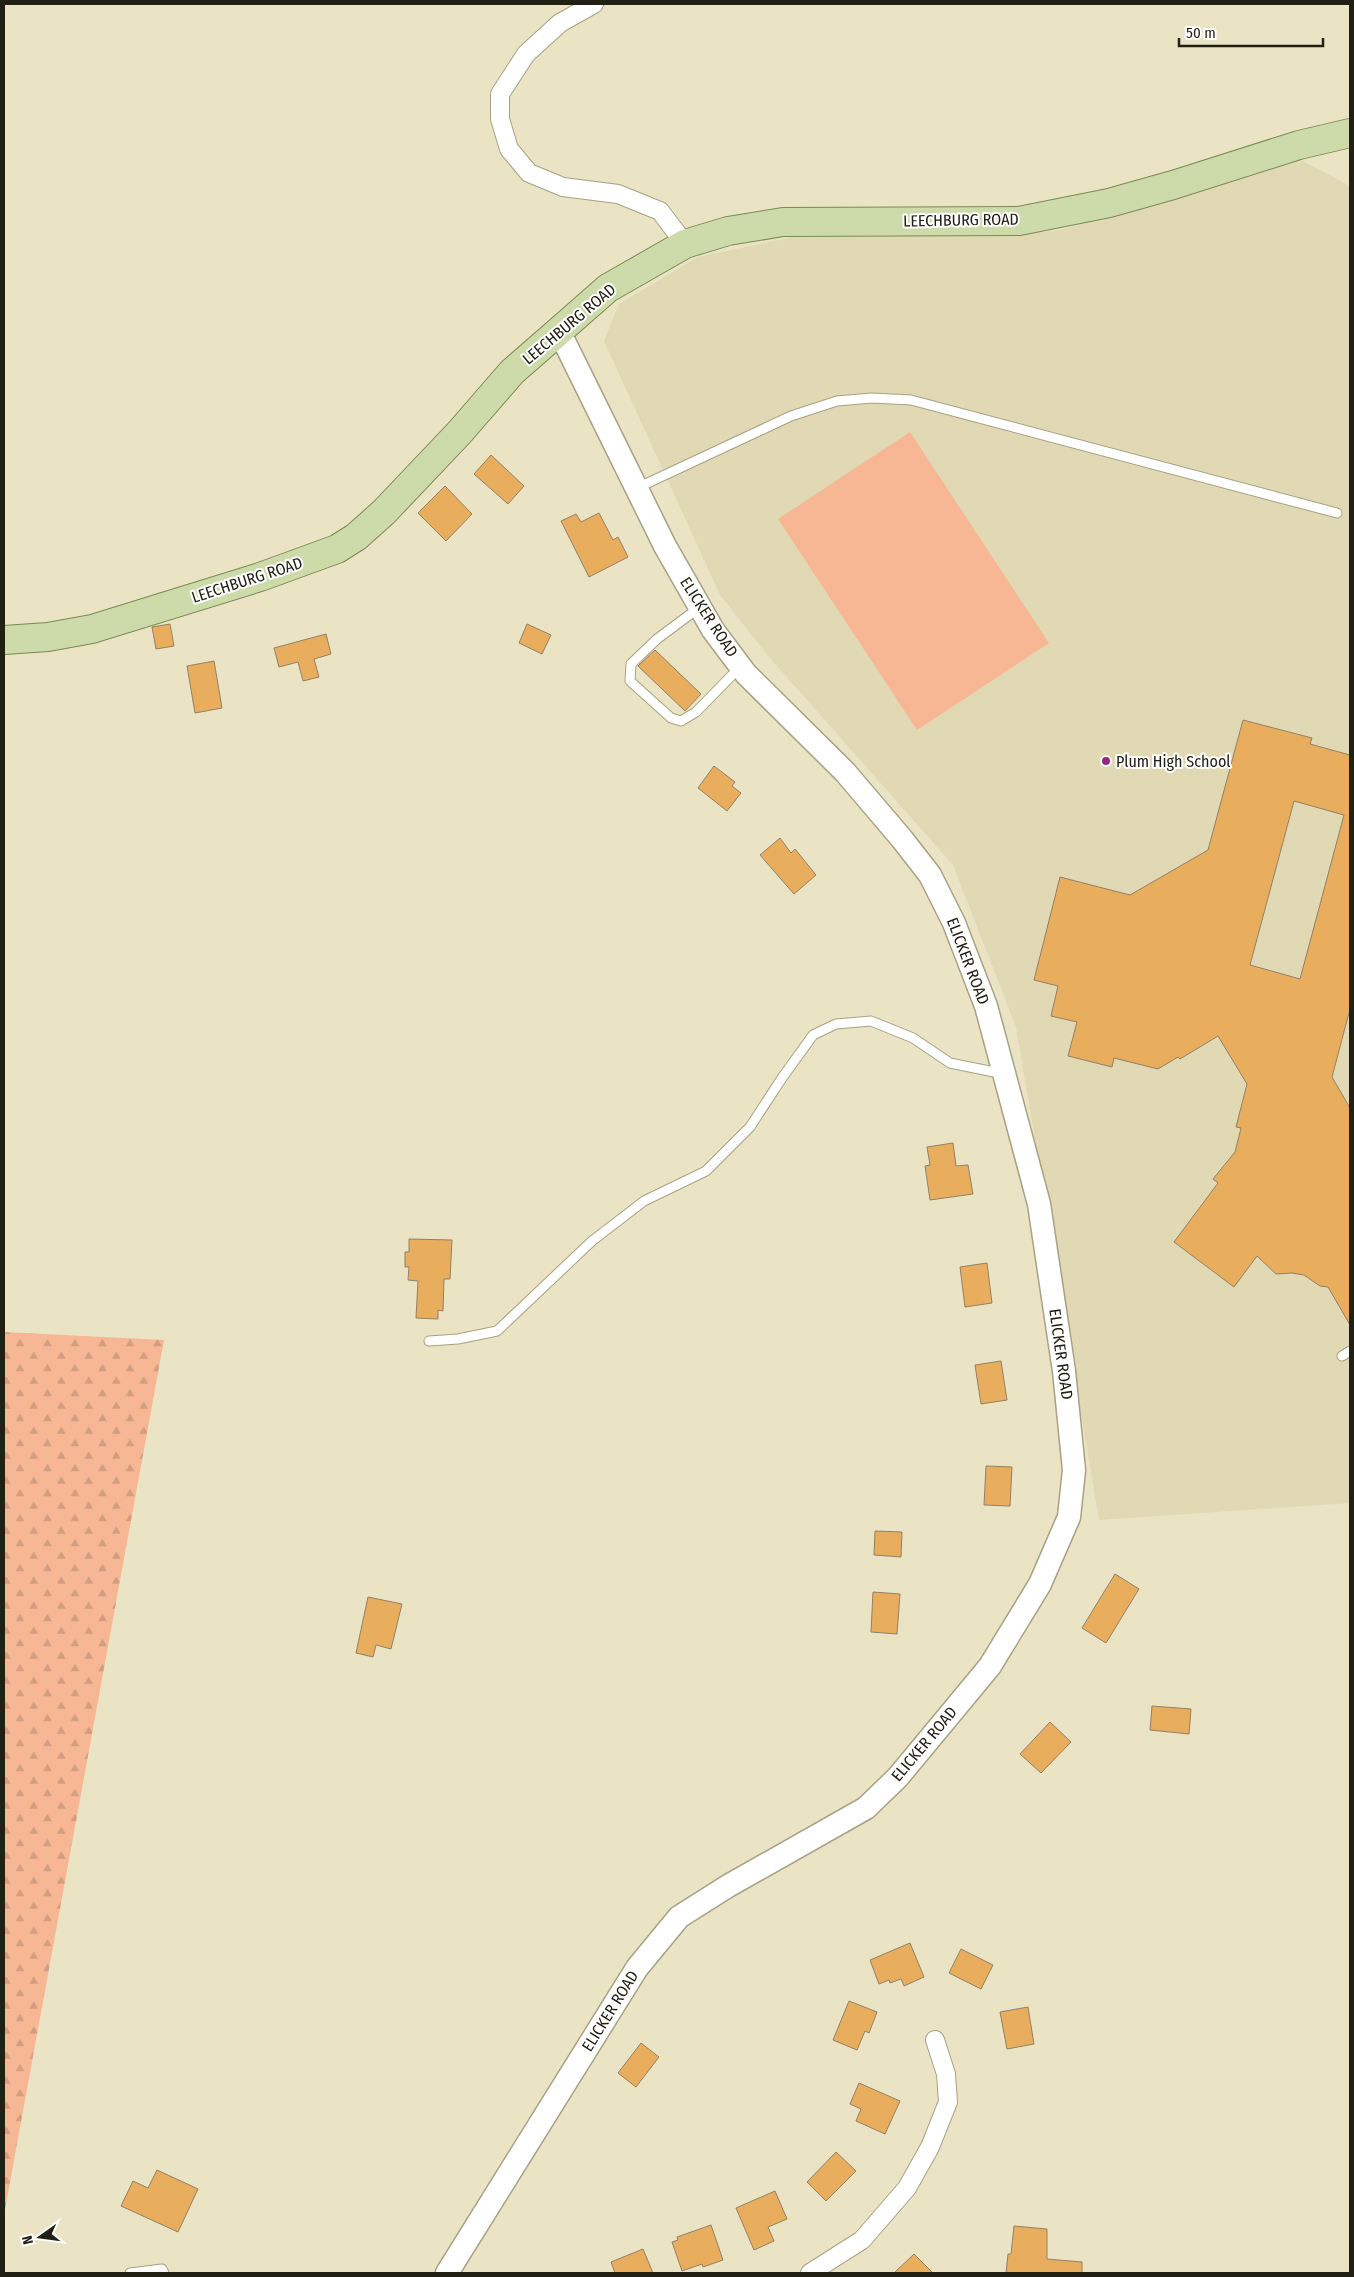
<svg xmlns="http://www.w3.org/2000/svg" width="1354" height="2277" font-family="'Fira Sans Condensed',sans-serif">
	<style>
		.built { fill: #e1d9b4 }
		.green { fill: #f7b795 }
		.forest { fill: url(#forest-firs) }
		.building { fill: #e9ae5d; stroke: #928069; fill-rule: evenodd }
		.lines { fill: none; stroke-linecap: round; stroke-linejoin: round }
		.service-casing { stroke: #a7a185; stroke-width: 11 }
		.minor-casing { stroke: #a7a185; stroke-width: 20 }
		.tertiary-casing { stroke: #a7a185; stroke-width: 25 }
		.primary-casing { stroke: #7c8951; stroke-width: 30 }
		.service { stroke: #fff; stroke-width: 9 }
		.minor { stroke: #fff; stroke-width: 18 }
		.tertiary { stroke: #fff; stroke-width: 22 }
		.primary { stroke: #cddaaa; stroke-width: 28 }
		.poi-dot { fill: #962482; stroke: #fff; stroke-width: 2 }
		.labels { text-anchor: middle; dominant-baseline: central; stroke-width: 4; stroke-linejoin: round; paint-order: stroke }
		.street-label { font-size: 16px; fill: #222015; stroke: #fff }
		.poi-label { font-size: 16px; fill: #222015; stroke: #fff; text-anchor: start }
	</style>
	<defs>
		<pattern id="forest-firs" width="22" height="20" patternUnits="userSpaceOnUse" patternTransform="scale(1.25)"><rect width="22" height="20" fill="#f7b795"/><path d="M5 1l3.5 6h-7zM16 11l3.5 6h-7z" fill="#d39d80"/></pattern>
	</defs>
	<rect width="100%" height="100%" fill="#eae4c5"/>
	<path class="built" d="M 1299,159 L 1350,186 L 1350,1503 L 1099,1520 L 1016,1027 L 953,865 L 769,657 L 720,595 L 604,341 L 619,304 L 698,257 L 793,237 L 1055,231 L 1174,200 Z"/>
	<path class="green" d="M 910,432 L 1049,643 L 917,730 L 778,519 Z"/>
	<path class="forest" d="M 4,1332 L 164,1340 L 4,2215 Z"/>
	<path class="building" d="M 491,455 L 524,486 L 508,504 L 474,474 Z
		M 445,486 L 472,514 L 446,541 L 418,513 Z
		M 599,513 L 613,540 L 618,537 L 628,557 L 589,577 L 561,521 L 576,514 L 581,522 Z
		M 170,624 L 174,646 L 156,649 L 152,627 Z
		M 527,624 L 551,635 L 542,654 L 519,643 Z
		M 326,634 L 331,654 L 314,659 L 319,677 L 303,681 L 298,662 L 279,667 L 274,648 Z
		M 655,650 L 701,694 L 685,711 L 638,666 Z
		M 214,661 L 222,708 L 195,713 L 187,666 Z
		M 1243,720 L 1312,738 L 1310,744 L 1350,755 L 1350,1009 L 1332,1077 L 1350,1108 L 1350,1325 L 1328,1287 L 1320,1286 L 1304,1275 L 1292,1273 L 1276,1274 L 1257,1256 L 1234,1287 L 1174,1242 L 1218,1183 L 1213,1179 L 1235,1152 L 1241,1128 L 1236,1127 L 1247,1084 L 1218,1036 L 1180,1059 L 1178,1057 L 1158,1069 L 1114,1058 L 1112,1067 L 1068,1056 L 1077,1022 L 1051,1016 L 1058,986 L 1034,980 L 1060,877 L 1130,895 L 1208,850 ZM 1294,801 L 1344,815 L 1300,979 L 1250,965 Z
		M 714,766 L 735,782 L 732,786 L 741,793 L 727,811 L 698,788 Z
		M 780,838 L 791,853 L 795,849 L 816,875 L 794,894 L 760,855 Z
		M 953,1143 L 956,1166 L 968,1165 L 973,1194 L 930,1200 L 925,1166 L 930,1165 L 927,1147 Z
		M 409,1239 L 452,1240 L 450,1279 L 444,1279 L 443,1311 L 438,1310 L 438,1319 L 416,1318 L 418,1281 L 408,1280 L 409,1267 L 405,1267 L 405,1252 L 409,1252 Z
		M 987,1263 L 992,1303 L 965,1307 L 960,1267 Z
		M 1001,1361 L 1007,1400 L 981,1404 L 975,1365 Z
		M 986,1466 L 1012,1467 L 1010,1506 L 984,1505 Z
		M 875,1531 L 902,1532 L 901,1557 L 874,1555 Z
		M 1115,1574 L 1139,1589 L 1106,1643 L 1082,1628 Z
		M 873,1592 L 900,1594 L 897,1634 L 871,1632 Z
		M 368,1597 L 402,1604 L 391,1649 L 376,1645 L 373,1657 L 356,1653 Z
		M 1152,1706 L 1191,1709 L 1189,1734 L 1150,1730 Z
		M 1050,1722 L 1071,1742 L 1041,1773 L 1020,1754 Z
		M 910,1943 L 924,1977 L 904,1986 L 901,1979 L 890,1983 L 889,1980 L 879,1984 L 870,1960 Z
		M 961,1949 L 993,1965 L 981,1989 L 949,1973 Z
		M 849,2001 L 877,2012 L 869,2033 L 865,2031 L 857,2050 L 833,2040 Z
		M 1028,2007 L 1034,2044 L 1007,2049 L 1000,2012 Z
		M 641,2043 L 659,2057 L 636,2087 L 618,2073 Z
		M 859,2083 L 900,2101 L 885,2134 L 856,2121 L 861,2109 L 850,2104 Z
		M 836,2152 L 856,2171 L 826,2201 L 807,2182 Z
		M 157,2170 L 198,2189 L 178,2232 L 121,2206 L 133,2181 L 148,2188 Z
		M 775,2191 L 787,2219 L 768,2227 L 774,2241 L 754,2250 L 736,2208 Z
		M 711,2225 L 723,2260 L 703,2267 L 702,2264 L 682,2271 L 672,2242 L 678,2240 L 677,2237 Z
		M 1014,2226 L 1047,2229 L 1047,2259 L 1082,2262 L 1082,2273 L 1006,2273 L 1008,2254 L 1011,2254 Z
		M 643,2249 L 653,2273 L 615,2273 L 611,2262 Z
		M 914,2254 L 933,2273 L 894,2273 Z"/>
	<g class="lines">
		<g class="service-casing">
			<path id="service" d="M 637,488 L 791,416 L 837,401 L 872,398 L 911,400 L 1337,513
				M 700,607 L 657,639 L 631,664 L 630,681 L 671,718 L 681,721 L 696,712 L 741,666
				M 429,1341 L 458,1339 L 497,1331 L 592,1241 L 644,1201 L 706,1171 L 750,1127 L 782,1078 L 813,1035 L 836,1024 L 871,1021 L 913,1038 L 950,1063 L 1004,1074
				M 1342,1356 L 1350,1351
				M 130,2273 L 162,2269 L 164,2273"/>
		</g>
		<g class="minor-casing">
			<path id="minor" d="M 594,4 L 560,23 L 526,54 L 500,94 L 500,119 L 509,149 L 529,173 L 563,187 L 618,194 L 660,211 L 685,244
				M 810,2273 L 862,2240 L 907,2188 L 930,2147 L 948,2102 L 946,2074 L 935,2040"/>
		</g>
		<g class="tertiary-casing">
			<path id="tertiary" d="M 447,2273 L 637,1968 L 679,1917 L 728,1886 L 866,1808 L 898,1777 L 990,1666 L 1040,1584 L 1069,1517 L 1074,1470 L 1064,1371 L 1039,1204 L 986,1006 L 954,923 L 930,875 L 902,839 L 845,772 L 746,674 L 713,630 L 665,546 L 559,331"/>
		</g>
		<g class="primary-casing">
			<path id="primary" d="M 4,640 L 48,637 L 92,629 L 260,577 L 337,549 L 356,537 L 384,512 L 459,433 L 512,372 L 559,331 L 608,288 L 685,244 L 728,231 L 783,222 L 1019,221 L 1109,203 L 1173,185 L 1299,145 L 1350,133"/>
		</g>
		<use href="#service" class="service"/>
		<use href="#minor" class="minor"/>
		<use href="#tertiary" class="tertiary"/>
		<use href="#primary" class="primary"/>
	</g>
	<circle class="poi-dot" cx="1106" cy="761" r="5"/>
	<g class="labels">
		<g class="street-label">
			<text transform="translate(961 220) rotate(-1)">LEECHBURG ROAD</text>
			<text transform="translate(569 324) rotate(-40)">LEECHBURG ROAD</text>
			<text transform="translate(247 580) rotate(-18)">LEECHBURG ROAD</text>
			<text transform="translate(709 617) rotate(57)">ELICKER ROAD</text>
			<text transform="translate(968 961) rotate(69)">ELICKER ROAD</text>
			<text transform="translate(1061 1354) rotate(82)">ELICKER ROAD</text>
			<text transform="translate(924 1744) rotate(-50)">ELICKER ROAD</text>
			<text transform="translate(610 2011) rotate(-58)">ELICKER ROAD</text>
		</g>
		<g class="poi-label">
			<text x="1116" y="761">Plum High School</text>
		</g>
	</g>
	<rect width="1354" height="2277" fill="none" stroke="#222015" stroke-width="10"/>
	<g transform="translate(40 2237) rotate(256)" stroke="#ffffff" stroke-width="4" paint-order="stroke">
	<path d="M0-4L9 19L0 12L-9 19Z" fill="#222015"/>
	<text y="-8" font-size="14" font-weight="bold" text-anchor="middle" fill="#222015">N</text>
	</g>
	<path d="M1179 38v8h144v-8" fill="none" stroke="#222015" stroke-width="2.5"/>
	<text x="1186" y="38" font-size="15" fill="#222015" stroke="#ffffff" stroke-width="4" paint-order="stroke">50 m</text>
</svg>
